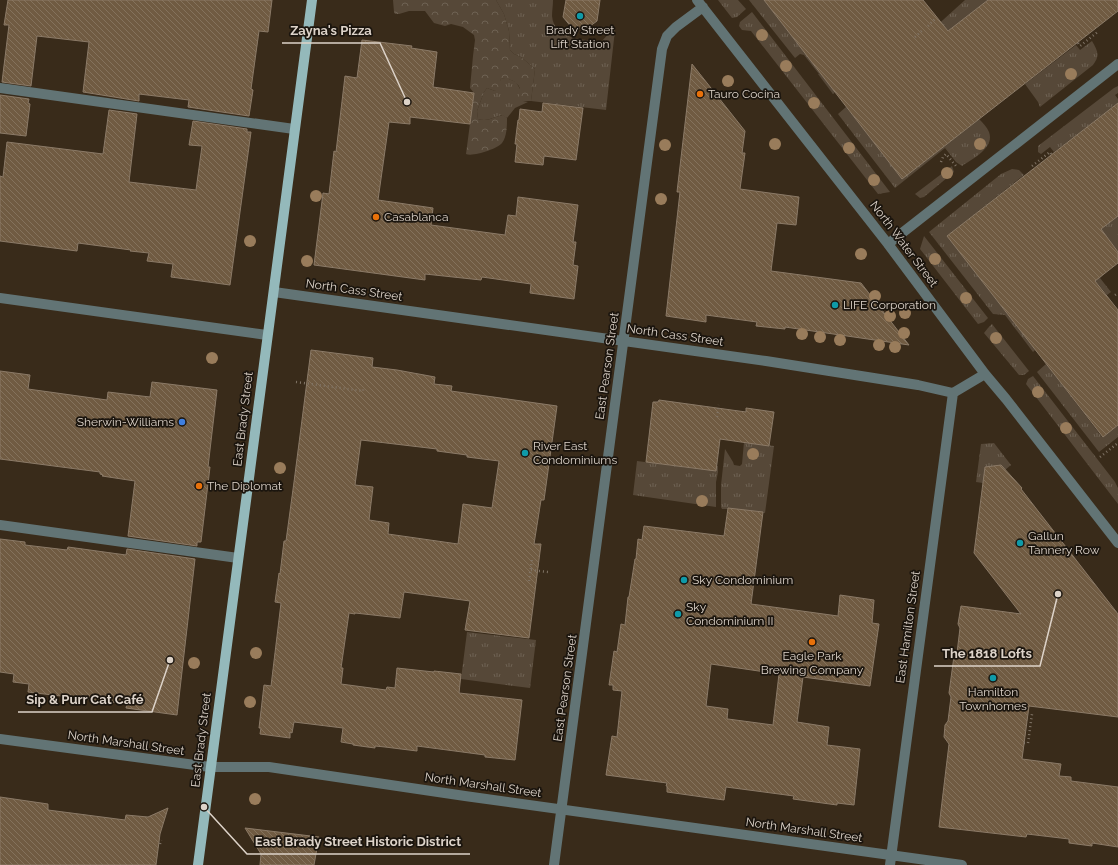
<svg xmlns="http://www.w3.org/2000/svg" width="1118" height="865" font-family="Raleway,sans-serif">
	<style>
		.grass { fill: url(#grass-tufts) }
		.forest { fill: url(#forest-crowns) }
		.building { fill: url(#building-back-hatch); stroke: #8b7a67; fill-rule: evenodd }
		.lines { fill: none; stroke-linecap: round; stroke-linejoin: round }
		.path { stroke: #817567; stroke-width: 2.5; stroke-dasharray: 1 3; stroke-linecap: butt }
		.minor { stroke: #627475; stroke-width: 10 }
		.major { stroke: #94b9bb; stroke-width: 10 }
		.tree { fill: #997c5b }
		.culture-dot { fill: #0f9aa8; stroke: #1b150e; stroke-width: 1.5 }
		.food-dot { fill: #e8710a; stroke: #1b150e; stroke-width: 1.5 }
		.shop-dot { fill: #3f7fe0; stroke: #1b150e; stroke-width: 1.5 }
		.labels { text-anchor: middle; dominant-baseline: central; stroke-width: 3.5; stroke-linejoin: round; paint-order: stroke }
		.poi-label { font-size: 12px; fill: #ddd3c9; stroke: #1b150e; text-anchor: start }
		.street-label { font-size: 12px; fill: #ddd3c9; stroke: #1b150e }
		.leader { fill: none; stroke: #ddd3c9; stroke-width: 1.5 }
		.callout-dot { fill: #ddd3c9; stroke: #1b150e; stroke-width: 1.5 }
		.callout-label { font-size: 13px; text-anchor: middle; font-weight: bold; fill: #ddd3c9; stroke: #1b150e; stroke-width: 3.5; stroke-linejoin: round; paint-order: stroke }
	</style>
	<defs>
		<pattern id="grass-tufts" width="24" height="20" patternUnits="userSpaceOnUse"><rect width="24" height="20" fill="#564838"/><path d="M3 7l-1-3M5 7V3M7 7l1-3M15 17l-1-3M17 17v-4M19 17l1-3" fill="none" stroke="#6e6253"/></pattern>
		<pattern id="forest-crowns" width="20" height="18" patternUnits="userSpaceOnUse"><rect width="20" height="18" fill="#564838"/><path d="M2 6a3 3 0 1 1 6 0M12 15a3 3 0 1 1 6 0" fill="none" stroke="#6e6253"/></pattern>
		<pattern id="building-back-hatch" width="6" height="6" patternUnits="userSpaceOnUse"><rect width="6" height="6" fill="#705b42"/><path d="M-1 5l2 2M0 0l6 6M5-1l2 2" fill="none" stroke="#84725c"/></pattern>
	</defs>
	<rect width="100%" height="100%" fill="#392b1a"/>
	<path class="grass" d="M 496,0 L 553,0 C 553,5 552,11 552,16 C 554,40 584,39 601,42 L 612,30 L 615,30 L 606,110 L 531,101 L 535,69 L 521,57 L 514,54 L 510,50 L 509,31 L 504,14 Z
		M 718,0 L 738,0 L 746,9 L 737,17 L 732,18 Z
		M 749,0 L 764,0 L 835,92 L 833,94 L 818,74 L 819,74 L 804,55 L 800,54 L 795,58 Z
		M 965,0 L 988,0 L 928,47 L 922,39 Z
		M 752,12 L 890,192 L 878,194 L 751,31 L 742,30 L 739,26 L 740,22 Z
		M 1092,41 C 1098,51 1100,56 1093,65 L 1040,107 L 1038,102 L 1025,84 L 1076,45 L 1080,50 Z
		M 506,78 L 516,82 L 520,89 L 523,101 L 528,102 L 515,108 L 507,118 L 502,115 C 493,117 488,122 478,119 L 477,111 L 484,92 L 487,88 L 495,91 L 501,79 Z
		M 1118,86 L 1118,93 L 1115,95 L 1118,99 L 1118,103 L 1054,152 L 1050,147 L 1041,154 L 1038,152 L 1038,146 L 1114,88 Z
		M 846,107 L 902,179 L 979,119 C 983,123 987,127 989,132 C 995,148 972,159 962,166 L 956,162 L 945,148 L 895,188 L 838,114 Z
		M 952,166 L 954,172 L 924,197 L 920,198 L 915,194 Z
		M 1012,169 L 1019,170 L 1024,175 L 947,236 L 1035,350 L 1033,352 L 1005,315 L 993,314 L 929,232 L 1001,174 Z
		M 1118,216 L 1118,252 L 1109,240 L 1105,273 L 1100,278 L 1111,292 L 1107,295 L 1089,273 L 1078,247 Z
		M 924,236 L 988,318 L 984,322 L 978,324 L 920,249 Z
		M 992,324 L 1029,371 L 1024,375 L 1019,375 L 984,333 L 988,328 Z
		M 1046,364 L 1102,437 L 1118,425 L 1118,437 L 1099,452 L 1037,372 Z
		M 1033,376 L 1115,482 L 1118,488 L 1118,504 L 1026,384 L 1028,379 Z
		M 744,442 L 774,446 L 765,513 L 728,508 L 728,509 L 722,509 L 721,507 L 721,485 L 725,449 L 733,462 L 734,465 L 740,466 L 742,464 Z
		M 994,443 L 1011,465 L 1005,470 L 983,483 L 976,482 L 981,444 Z
		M 637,461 L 690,468 L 716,470 L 717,466 L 718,466 L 718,472 L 716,482 L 716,507 L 633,495 Z
		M 467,632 L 536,640 L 530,688 L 461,679 Z"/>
	<path class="forest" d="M 393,0 L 496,0 L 504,14 L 509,31 L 510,50 L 514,54 L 521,57 L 535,69 L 531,101 L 523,101 L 518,99 C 519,96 520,91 520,89 C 518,81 508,78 501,79 L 498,89 L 495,91 L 487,88 L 484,92 L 477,111 L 478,119 C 489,122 492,117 503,115 L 507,118 C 507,125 507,137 502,143 C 497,149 473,157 466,154 L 474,93 L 470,88 L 473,56 L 475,40 L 474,35 L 463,27 L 451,24 L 445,26 L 434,23 L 425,11 L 409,11 L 399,14 L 395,14 L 394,12 Z"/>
	<path class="building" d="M 8,0 L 272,0 L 268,32 L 259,31 L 251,89 L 253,90 L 249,116 L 188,107 L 189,100 L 139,94 L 139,101 L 83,92 L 89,42 L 37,36 L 31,86 L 2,82 L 9,25 L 4,25 Z
		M 566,0 L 600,0 L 597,21 L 586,29 L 572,28 L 563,17 Z
		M 764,0 L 923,0 L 948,31 L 988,0 L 1118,0 L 1118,11 L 902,179 Z
		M 362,40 L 412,46 L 411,48 L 437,52 L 433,87 L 474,93 L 470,124 L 410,117 L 410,124 L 389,122 L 378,200 L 433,208 L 431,225 L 505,235 L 508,215 L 516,216 L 518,197 L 578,205 L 573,242 L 576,242 L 573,265 L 578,266 L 574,299 L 530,293 L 531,284 L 482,277 L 481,280 L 425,274 L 425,280 L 314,265 L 323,193 L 329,194 L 334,151 L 336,152 L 345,76 L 357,78 Z
		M 692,64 L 745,131 L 742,153 L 745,153 L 740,189 L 799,197 L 796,225 L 777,223 L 771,271 L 861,283 L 909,345 L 785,327 L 785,329 L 756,326 L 757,322 L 706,315 L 706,322 L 666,316 L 680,192 L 677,192 Z
		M 0,95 L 29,99 L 28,103 L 30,104 L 26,136 L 0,133 Z
		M 543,103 L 583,108 L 576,160 L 544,156 L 543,165 L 515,162 L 517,144 L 515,144 L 518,120 L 519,120 L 520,109 L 542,112 Z
		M 1118,103 L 1118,216 L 1101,229 L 1118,252 L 1118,263 L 1095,281 L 1118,310 L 1118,425 L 1103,437 L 947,236 Z
		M 109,110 L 137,114 L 129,182 L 196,190 L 202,146 L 189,145 L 193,121 L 247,129 L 247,132 L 251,132 L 230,285 L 171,277 L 173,264 L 147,261 L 149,253 L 130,251 L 131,250 L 78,243 L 77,251 L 0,241 L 0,176 L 3,177 L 7,142 L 103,154 Z
		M 311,350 L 373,358 L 372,367 L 397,370 L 435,377 L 434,384 L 452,386 L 451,391 L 557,406 L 544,500 L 541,500 L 534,544 L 541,544 L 529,638 L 465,630 L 470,601 L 404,592 L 400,618 L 355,613 L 355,614 L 349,613 L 341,668 L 343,668 L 341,684 L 386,690 L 387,687 L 395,688 L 397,668 L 434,672 L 434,671 L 461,674 L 459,693 L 522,700 L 515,760 L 485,757 L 485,755 L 417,746 L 417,751 L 385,747 L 375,746 L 375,748 L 353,745 L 353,744 L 341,742 L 343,728 L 294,722 L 292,733 L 290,732 L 290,738 L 260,734 L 261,728 L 259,728 L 264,685 L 271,686 L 281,603 L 275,602 L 279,573 L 280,574 L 284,541 L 286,541 L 294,482 ZM 361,440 L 437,449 L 437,451 L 467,455 L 467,457 L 499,461 L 492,508 L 463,504 L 458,544 L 388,534 L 389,523 L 369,520 L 373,487 L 355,485 Z
		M 0,371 L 30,375 L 28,389 L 107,400 L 108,392 L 150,397 L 152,382 L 217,390 L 208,467 L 210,467 L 201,542 L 197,542 L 197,546 L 128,536 L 135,481 L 102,476 L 103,475 L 100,474 L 100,472 L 0,459 Z
		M 659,400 L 746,412 L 746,408 L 774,412 L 769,446 L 720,439 L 716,471 L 646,462 L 653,402 L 658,402 Z
		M 1001,465 L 1022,488 L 1021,489 L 1118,614 L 1118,717 L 1029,706 L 1022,759 L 1061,764 L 1059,776 L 1071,777 L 1071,781 L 1118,787 L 1118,847 L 1092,843 L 1092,846 L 1069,843 L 1069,839 L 1027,834 L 1026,837 L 939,827 L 949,744 L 944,737 L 945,725 L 948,721 L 951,697 L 949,693 L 954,656 L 957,653 L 960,628 L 958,624 L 961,606 L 1021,614 L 974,553 L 985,467 Z
		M 728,508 L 763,512 L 751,604 L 838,616 L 840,595 L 874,600 L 872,623 L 879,624 L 870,686 L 803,677 L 797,722 L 829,727 L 827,745 L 860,749 L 854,805 L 837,803 L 837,805 L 793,799 L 794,796 L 726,787 L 724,800 L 667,792 L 667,786 L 666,786 L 667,783 L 606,775 L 612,736 L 617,737 L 622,691 L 613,690 L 613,685 L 609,685 L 614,651 L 617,652 L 621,624 L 625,625 L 628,597 L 629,597 L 635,559 L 636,559 L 638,539 L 642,540 L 644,526 L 724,536 ZM 711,664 L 779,674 L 773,725 L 728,719 L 727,719 L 728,709 L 706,706 Z
		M 0,539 L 25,542 L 25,545 L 67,550 L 68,547 L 126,555 L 127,549 L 195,559 L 177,715 L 126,708 L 127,704 L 28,692 L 29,684 L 13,682 L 14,674 L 0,672 Z
		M 0,797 L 48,804 L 48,810 L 125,820 L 126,815 L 148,817 L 168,808 L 160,834 L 156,865 L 0,865 Z
		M 245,828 L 319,837 L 314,865 L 260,865 L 261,854 Z"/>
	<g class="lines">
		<path class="path" d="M 928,26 L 936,18
			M 915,37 L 924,29
			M 1078,43 L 1080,46 L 1099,31
			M 941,162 L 943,157 L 946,154 L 956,166
			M 1032,166 L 1050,152 L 1051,154
			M 1115,295 L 1118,293
			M 296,382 L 363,391 L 363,389
			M 717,417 L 719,405
			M 1100,457 L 1118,443
			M 531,570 L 548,572
			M 529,581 L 532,559
			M 1024,743 L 1028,743 L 1032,714
			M 160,844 L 161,840"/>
		<path class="minor" d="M 697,0 L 888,244 L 985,374 L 1006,399 L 1118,543
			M 0,88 L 294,129
			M 888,244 L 1118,64
			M 274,292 L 766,361 L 918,385 L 953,393
			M 0,298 L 267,335
			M 953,393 L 985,374
			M 0,525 L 238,558
			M 0,739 L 210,767 L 269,767 L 465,796 L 962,865
			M 554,865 L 662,49 L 667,36 L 676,27 L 703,7
			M 890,865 L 953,393"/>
		<path class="major" d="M 198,865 L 312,0"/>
	</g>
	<g class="tree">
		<circle cx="762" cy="35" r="6"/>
		<circle cx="786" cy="66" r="6"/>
		<circle cx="1071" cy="74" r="6"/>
		<circle cx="728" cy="81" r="6"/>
		<circle cx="814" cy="103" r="6"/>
		<circle cx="775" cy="144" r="6"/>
		<circle cx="980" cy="144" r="6"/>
		<circle cx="665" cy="145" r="6"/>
		<circle cx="849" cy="148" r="6"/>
		<circle cx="947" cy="173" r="6"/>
		<circle cx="874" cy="180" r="6"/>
		<circle cx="316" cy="196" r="6"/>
		<circle cx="661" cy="199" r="6"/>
		<circle cx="250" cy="241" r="6"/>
		<circle cx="861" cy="254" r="6"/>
		<circle cx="935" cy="259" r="6"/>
		<circle cx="307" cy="261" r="6"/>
		<circle cx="875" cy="296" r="6"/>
		<circle cx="966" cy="298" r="6"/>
		<circle cx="905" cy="313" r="6"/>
		<circle cx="890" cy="316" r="6"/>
		<circle cx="904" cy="333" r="6"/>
		<circle cx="802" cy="334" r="6"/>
		<circle cx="820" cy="337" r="6"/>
		<circle cx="996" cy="338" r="6"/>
		<circle cx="840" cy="340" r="6"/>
		<circle cx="879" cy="345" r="6"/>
		<circle cx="895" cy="347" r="6"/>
		<circle cx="212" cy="358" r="6"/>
		<circle cx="1038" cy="392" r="6"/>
		<circle cx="1066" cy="428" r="6"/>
		<circle cx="753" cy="454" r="6"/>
		<circle cx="280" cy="468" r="6"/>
		<circle cx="702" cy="501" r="6"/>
		<circle cx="256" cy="653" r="6"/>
		<circle cx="194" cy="663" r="6"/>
		<circle cx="250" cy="702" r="6"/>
		<circle cx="255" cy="799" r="6"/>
	</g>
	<g class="culture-dot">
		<circle cx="580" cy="16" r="4"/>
		<circle cx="835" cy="305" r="4"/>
		<circle cx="525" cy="453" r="4"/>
		<circle cx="1020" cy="543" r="4"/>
		<circle cx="684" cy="580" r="4"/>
		<circle cx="678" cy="614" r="4"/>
		<circle cx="993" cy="678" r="4"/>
	</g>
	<g class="food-dot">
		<circle cx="700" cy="94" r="4"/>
		<circle cx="376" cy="217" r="4"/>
		<circle cx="199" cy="486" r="4"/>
		<circle cx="812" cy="642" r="4"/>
	</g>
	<circle class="shop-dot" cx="182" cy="422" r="4"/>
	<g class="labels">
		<g class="poi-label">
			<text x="580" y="30" text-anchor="middle">Brady Street<tspan x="580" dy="14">Lift Station</tspan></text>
			<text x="708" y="94">Tauro Cocina</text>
			<text x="384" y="217">Casablanca</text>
			<text x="843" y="305">LIFE Corporation</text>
			<text x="174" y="422" text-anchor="end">Sherwin-Williams</text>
			<text x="533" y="446">River East<tspan x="533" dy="14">Condominiums</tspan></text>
			<text x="207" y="486">The Diplomat</text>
			<text x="1028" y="536">Gallun<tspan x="1028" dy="14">Tannery Row</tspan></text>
			<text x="692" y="580">Sky Condominium</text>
			<text x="686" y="607">Sky<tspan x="686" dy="14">Condominium II</tspan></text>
			<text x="812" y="656" text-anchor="middle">Eagle Park<tspan x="812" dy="14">Brewing Company</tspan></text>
			<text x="993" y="692" text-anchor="middle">Hamilton<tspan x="993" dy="14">Townhomes</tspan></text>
		</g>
		<g class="street-label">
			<text transform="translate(904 244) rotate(53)">North Water Street</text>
			<text transform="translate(354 290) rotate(8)">North Cass Street</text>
			<text transform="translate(675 335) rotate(8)">North Cass Street</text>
			<text transform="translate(607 366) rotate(-82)">East Pearson Street</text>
			<text transform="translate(243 419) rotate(-83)">East Brady Street</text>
			<text transform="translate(908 627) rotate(-82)">East Hamilton Street</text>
			<text transform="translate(565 688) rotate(-82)">East Pearson Street</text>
			<text transform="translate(201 740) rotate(-83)">East Brady Street</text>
			<text transform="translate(126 743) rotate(8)">North Marshall Street</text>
			<text transform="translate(483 785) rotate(8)">North Marshall Street</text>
			<text transform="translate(804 830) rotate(8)">North Marshall Street</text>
		</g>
	</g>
	<path class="leader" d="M407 102L380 43H282M1058 594L1040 666H934M170 660L152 712H18M204 807L247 854H470"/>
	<g class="callout-dot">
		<circle cx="407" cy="102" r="4"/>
		<circle cx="1058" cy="594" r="4"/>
		<circle cx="170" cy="660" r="4"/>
		<circle cx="204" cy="807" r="4"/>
	</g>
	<g class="callout-label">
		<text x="331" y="35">Zayna's Pizza</text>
		<text x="987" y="658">The 1818 Lofts</text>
		<text x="85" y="704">Sip &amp; Purr Cat Café</text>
		<text x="358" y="846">East Brady Street Historic District</text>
	</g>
</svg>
